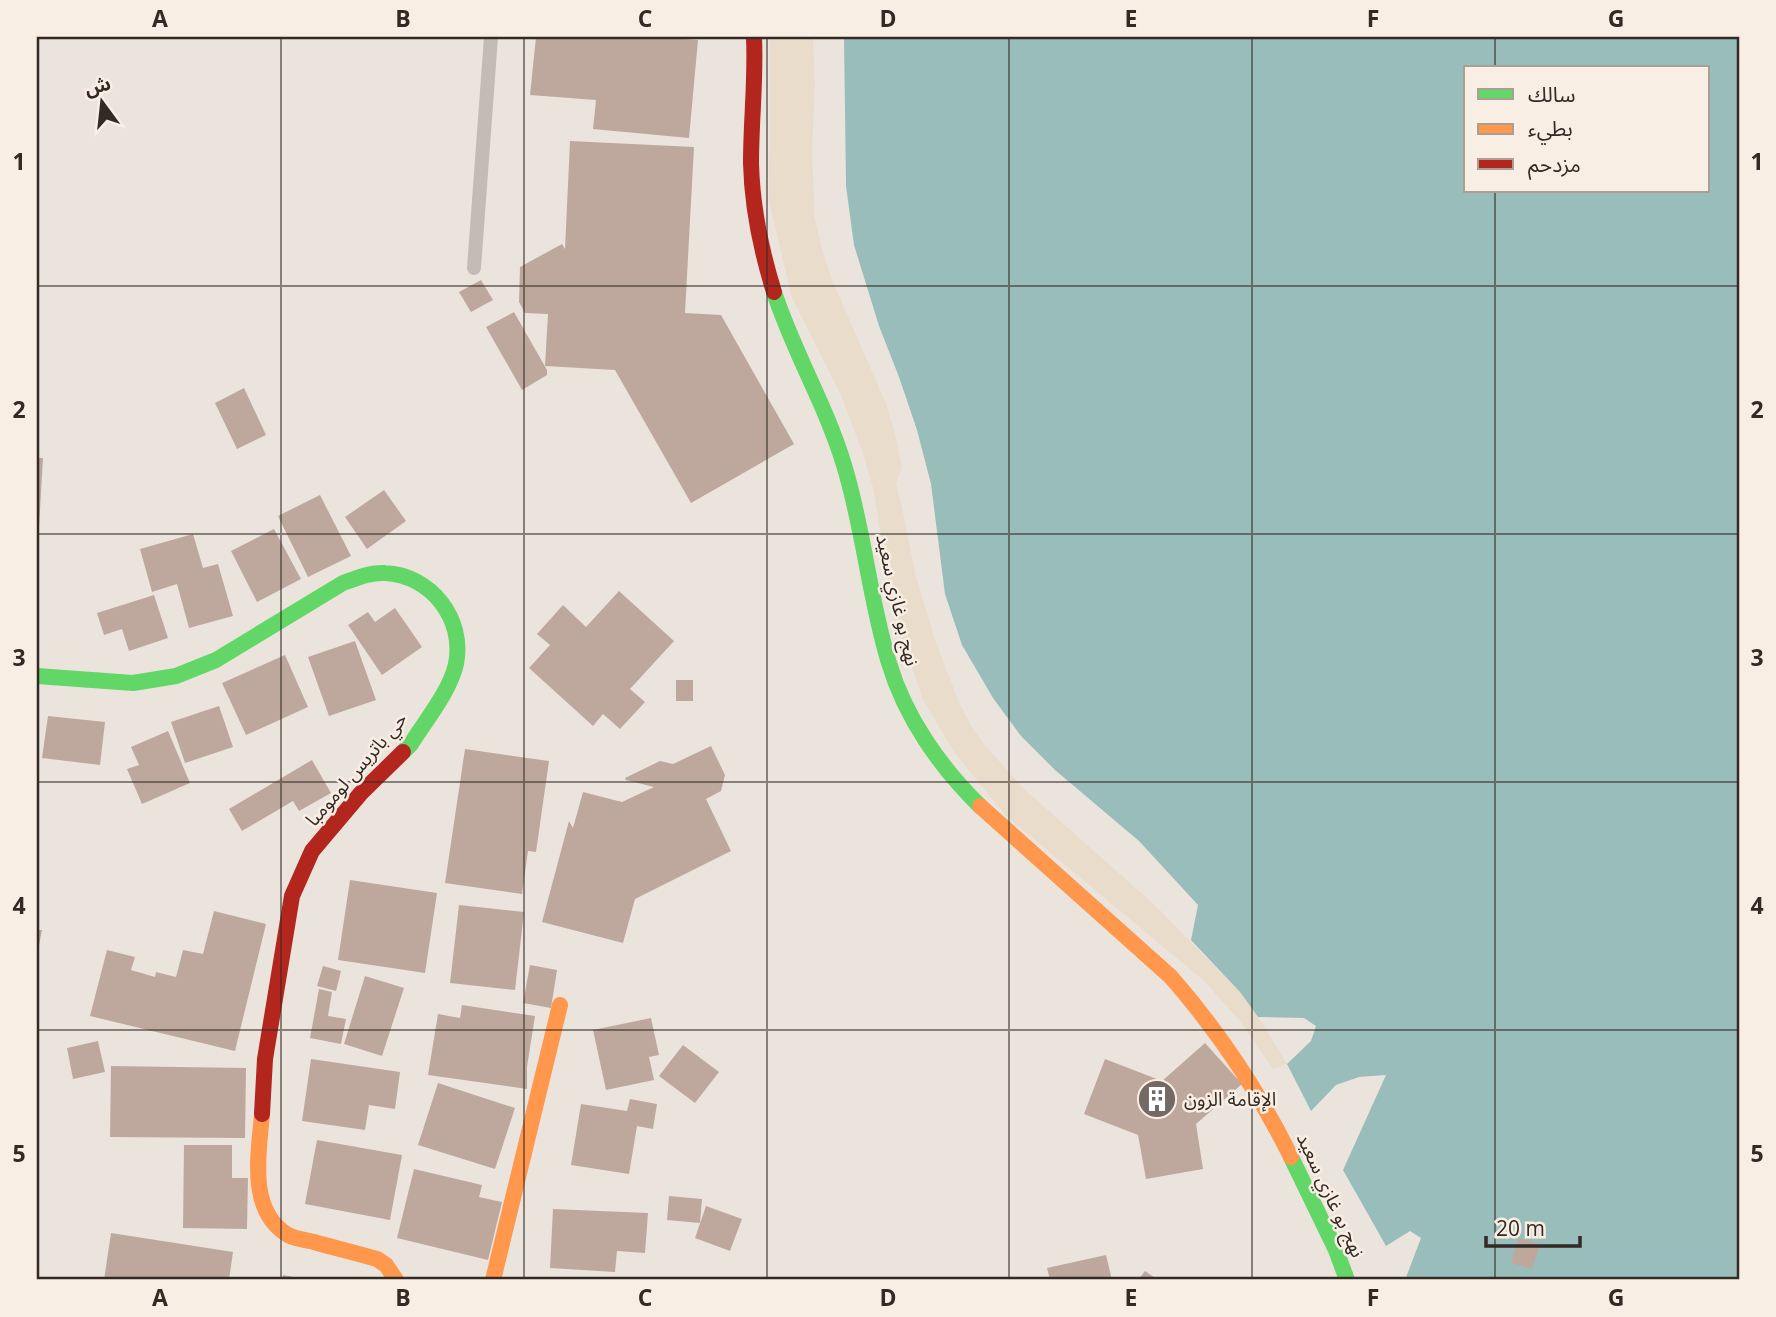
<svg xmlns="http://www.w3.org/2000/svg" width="1776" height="1317" font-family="'Open Sans','Noto Sans Arabic',sans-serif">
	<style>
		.plaza { fill: #eadccb }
		.water { fill: #99bdbb; fill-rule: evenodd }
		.building { fill: #bea89e }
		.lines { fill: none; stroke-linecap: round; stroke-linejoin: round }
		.lane { stroke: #c3bcb6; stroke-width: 14 }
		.fast { stroke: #63d668; stroke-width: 16 }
		.slow { stroke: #ff974d; stroke-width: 16 }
		.jam { stroke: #b3261e; stroke-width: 16 }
		.grid { fill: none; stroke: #332925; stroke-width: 2; stroke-opacity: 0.55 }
		.labels { text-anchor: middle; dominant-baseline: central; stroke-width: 5; stroke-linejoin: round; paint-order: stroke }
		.street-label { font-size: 19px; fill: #332925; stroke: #f9eee3 }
		.poi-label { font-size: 19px; fill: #332925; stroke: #f9eee3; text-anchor: start }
		.neatline { fill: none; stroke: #332925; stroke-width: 2.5 }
		.grid-label { font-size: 23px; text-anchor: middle; font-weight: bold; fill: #332925 }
	</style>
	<rect width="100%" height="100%" fill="#ebe4dd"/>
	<path class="plaza" d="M 770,37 L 813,37 L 815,84 L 812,152 L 815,219 L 822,249 L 832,280 L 885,401 L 895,433 L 902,467 L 896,484 L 903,512 L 916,577 L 936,643 L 959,702 L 972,727 L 984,744 L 1023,788 L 1156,906 L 1240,992 L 1263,1024 L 1287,1064 L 1273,1069 L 1240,1021 L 1203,980 L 1006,816 L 954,752 L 923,700 L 904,642 L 888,575 L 873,488 L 863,454 L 841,395 L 792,298 L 769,201 Z"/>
	<path class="water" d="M 844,37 L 1739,37 L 1739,1280 L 1405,1280 L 1421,1238 L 1410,1231 L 1386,1246 L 1343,1170 L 1386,1075 L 1359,1077 L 1336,1085 L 1311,1111 L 1287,1064 L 1311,1041 L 1316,1026 L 1304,1018 L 1258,1017 L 1240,992 L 1191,940 L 1198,905 L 1139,841 L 1055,770 L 1021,736 L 993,698 L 962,645 L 945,594 L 931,484 L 917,430 L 899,377 L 879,326 L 854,245 L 846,186 ZM 1466,68 L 1708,68 L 1708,191 L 1466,191 Z"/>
	<path class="building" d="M 536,37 L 659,37 L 698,40 L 689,138 L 593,129 L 596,100 L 530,95 Z
		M 570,141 L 694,147 L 685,313 L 721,315 L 794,444 L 691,503 L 615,370 L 545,366 L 548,314 L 525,313 L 519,302 L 520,267 L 562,244 L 565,249 Z
		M 481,280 L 493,300 L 471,312 L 459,292 Z
		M 514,312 L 547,370 L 547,375 L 522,390 L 486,327 Z
		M 244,388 L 266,435 L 237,449 L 215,403 Z
		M 37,458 L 43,458 L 39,527 L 37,527 Z
		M 384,490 L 406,521 L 367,549 L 345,517 Z
		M 320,495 L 351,556 L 308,577 L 278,516 Z
		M 274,529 L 301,579 L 257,602 L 231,551 Z
		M 193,534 L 203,568 L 218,564 L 233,616 L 189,628 L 177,584 L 152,592 L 140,549 Z
		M 619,591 L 674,641 L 630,689 L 645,702 L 620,729 L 603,714 L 593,726 L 529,668 L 550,645 L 537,634 L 563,605 L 586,627 Z
		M 154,595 L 168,638 L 129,651 L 122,629 L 104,635 L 97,613 Z
		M 395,608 L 422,647 L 382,675 L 348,625 L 368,612 L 375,622 Z
		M 355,641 L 376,700 L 329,716 L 308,657 Z
		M 285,655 L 308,707 L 246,735 L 222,683 Z
		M 676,680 L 693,680 L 693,701 L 676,701 Z
		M 219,706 L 233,747 L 185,763 L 171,722 Z
		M 48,716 L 105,722 L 100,765 L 42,758 Z
		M 168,731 L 190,783 L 142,804 L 127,769 L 139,765 L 131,747 Z
		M 711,746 L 725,775 L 721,791 L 706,799 L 731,851 L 635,899 L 623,943 L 542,922 L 569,821 L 573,828 L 583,792 L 622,802 L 654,787 L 626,780 L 625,778 L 660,761 L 673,764 Z
		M 465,749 L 549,761 L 536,852 L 528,851 L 522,894 L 445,883 Z
		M 312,760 L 331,793 L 299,811 L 293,801 L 242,831 L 229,809 Z
		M 350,880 L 437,893 L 425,973 L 338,960 Z
		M 459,905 L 524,912 L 515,990 L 450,983 Z
		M 214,911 L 266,924 L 235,1051 L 90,1016 L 107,950 L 135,957 L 131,970 L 155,977 L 156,972 L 176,977 L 183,950 L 203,954 Z
		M 37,930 L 42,930 L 38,951 L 37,951 Z
		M 530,965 L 557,970 L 551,1008 L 523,1003 Z
		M 323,966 L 341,971 L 336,991 L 317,986 Z
		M 365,976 L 404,988 L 382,1056 L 344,1044 Z
		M 319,989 L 332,992 L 328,1016 L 346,1019 L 341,1044 L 310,1038 Z
		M 462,1005 L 535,1016 L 527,1067 L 527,1089 L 428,1075 L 438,1014 L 460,1018 Z
		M 651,1018 L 659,1055 L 649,1057 L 654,1080 L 606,1090 L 593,1030 Z
		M 98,1041 L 105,1072 L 73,1079 L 67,1048 Z
		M 1205,1043 L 1242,1084 L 1196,1124 L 1203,1169 L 1146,1179 L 1138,1135 L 1084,1114 L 1105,1059 L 1162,1081 Z
		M 683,1045 L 719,1072 L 695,1103 L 659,1076 Z
		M 311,1059 L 400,1072 L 395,1109 L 369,1105 L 365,1130 L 302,1121 Z
		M 111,1066 L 246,1068 L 245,1138 L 110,1137 Z
		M 438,1083 L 515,1108 L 495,1169 L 418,1145 Z
		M 630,1099 L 657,1104 L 653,1129 L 637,1126 L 629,1174 L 571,1165 L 581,1104 L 627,1111 Z
		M 317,1140 L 402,1155 L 390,1220 L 305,1204 Z
		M 184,1145 L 232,1145 L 232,1178 L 248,1178 L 247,1229 L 183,1228 Z
		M 414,1169 L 482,1185 L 479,1197 L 502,1202 L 488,1260 L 397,1238 Z
		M 669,1196 L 702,1199 L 700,1223 L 667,1220 Z
		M 706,1206 L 742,1219 L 730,1251 L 695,1238 Z
		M 553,1209 L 648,1213 L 645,1253 L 617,1251 L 615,1272 L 550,1268 Z
		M 111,1233 L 233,1252 L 229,1280 L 104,1280 Z
		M 1519,1238 L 1540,1244 L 1532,1269 L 1511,1263 Z
		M 1106,1255 L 1112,1280 L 1050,1280 L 1047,1268 Z
		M 1145,1271 L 1158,1280 L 1138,1280 Z
		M 283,1275 L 304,1279 L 304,1280 L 282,1280 Z"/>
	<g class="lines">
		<path class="lane" d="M 474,268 L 491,37"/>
		<path class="fast" d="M 774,292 C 793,351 826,405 844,465 C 864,530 869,598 889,663 C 905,717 940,767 980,806
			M 37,676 L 133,683 L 176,676 L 216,660 L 343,583 C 357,578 370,572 385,573 C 431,575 465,619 456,664 C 450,691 426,720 411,744 L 403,752
			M 1291,1157 L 1336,1250 L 1347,1280"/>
		<path class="slow" d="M 980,806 L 1171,977 C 1219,1032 1259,1092 1291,1157
			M 262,1114 C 259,1153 247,1210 288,1235 C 295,1239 306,1240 314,1242 C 335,1248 356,1253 377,1259 L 386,1265 L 396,1280
			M 493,1280 L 560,1005"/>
		<path class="jam" d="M 754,37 C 756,79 751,121 751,163 C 752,206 761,250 774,292
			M 262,1114 L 265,1059 L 292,896 L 312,851 L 361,793 L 403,752"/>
	</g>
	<path class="grid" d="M 281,37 L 281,1280M 524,37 L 524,1280M 767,37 L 767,1280M 1009,37 L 1009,1280M 1252,37 L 1252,1280M 1495,37 L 1495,68M 1495,191 L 1495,1280M 37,286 L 1739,286M 37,534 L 1739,534M 37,782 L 1739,782M 37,1030 L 1739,1030"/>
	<defs>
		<g id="building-disc" transform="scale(2.0125)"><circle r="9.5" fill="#736a65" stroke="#f9eee3"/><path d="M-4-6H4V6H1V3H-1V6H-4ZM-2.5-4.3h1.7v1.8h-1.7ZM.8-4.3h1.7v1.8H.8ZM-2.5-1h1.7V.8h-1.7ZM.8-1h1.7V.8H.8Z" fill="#fff"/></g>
	</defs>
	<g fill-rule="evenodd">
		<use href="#building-disc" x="1157" y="1099"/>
	</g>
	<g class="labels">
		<g class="street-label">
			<text transform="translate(898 600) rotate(77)">نهج بو غازي سعيد</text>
			<text transform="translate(356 769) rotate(-49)">حي باتريس لومومبا</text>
			<text transform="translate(1331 1195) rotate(65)">نهج بو غازي سعيد</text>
		</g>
		<g class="poi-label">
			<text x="1184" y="1099">الإقامة الزون</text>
		</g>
	</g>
	<rect width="1776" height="1317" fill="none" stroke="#f9eee3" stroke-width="77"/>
	<rect x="1464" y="66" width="245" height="126" fill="#f9eee3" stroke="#aa9f97" stroke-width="2"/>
	<rect x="1478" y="89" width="35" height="10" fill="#63d668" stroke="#aa9f97" stroke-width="2"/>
	<text x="1528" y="102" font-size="21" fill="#332925">سالك</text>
	<rect x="1478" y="124" width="35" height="10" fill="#ff974d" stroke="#aa9f97" stroke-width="2"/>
	<text x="1528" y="136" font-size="21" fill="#332925">بطيء</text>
	<rect x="1478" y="159" width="35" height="10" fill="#b3261e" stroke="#aa9f97" stroke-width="2"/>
	<text x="1528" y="172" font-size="21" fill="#332925">مزدحم</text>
	<g transform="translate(102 102) rotate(345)" stroke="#f9eee3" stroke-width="5" paint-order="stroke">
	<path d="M0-5L12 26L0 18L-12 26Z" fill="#332925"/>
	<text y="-10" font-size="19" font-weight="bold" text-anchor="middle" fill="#332925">ش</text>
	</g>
	<path d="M1486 1236v10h94v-10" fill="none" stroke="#332925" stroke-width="3.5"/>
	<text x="1496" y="1236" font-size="21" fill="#332925" stroke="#f9eee3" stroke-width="5" paint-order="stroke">20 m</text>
	<rect x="38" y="38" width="1700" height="1240" class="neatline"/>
	<g class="grid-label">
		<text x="160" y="27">A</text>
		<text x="403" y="27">B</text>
		<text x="645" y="27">C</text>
		<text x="888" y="27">D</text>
		<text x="1131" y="27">E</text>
		<text x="1373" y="27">F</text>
		<text x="1616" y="27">G</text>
		<text x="19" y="170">1</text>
		<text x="1757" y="170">1</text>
		<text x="19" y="418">2</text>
		<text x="1757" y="418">2</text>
		<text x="19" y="666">3</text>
		<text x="1757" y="666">3</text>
		<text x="19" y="914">4</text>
		<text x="1757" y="914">4</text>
		<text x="19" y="1162">5</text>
		<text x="1757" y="1162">5</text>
		<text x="160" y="1306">A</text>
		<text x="403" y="1306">B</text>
		<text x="645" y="1306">C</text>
		<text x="888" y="1306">D</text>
		<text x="1131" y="1306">E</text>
		<text x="1373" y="1306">F</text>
		<text x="1616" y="1306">G</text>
	</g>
</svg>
